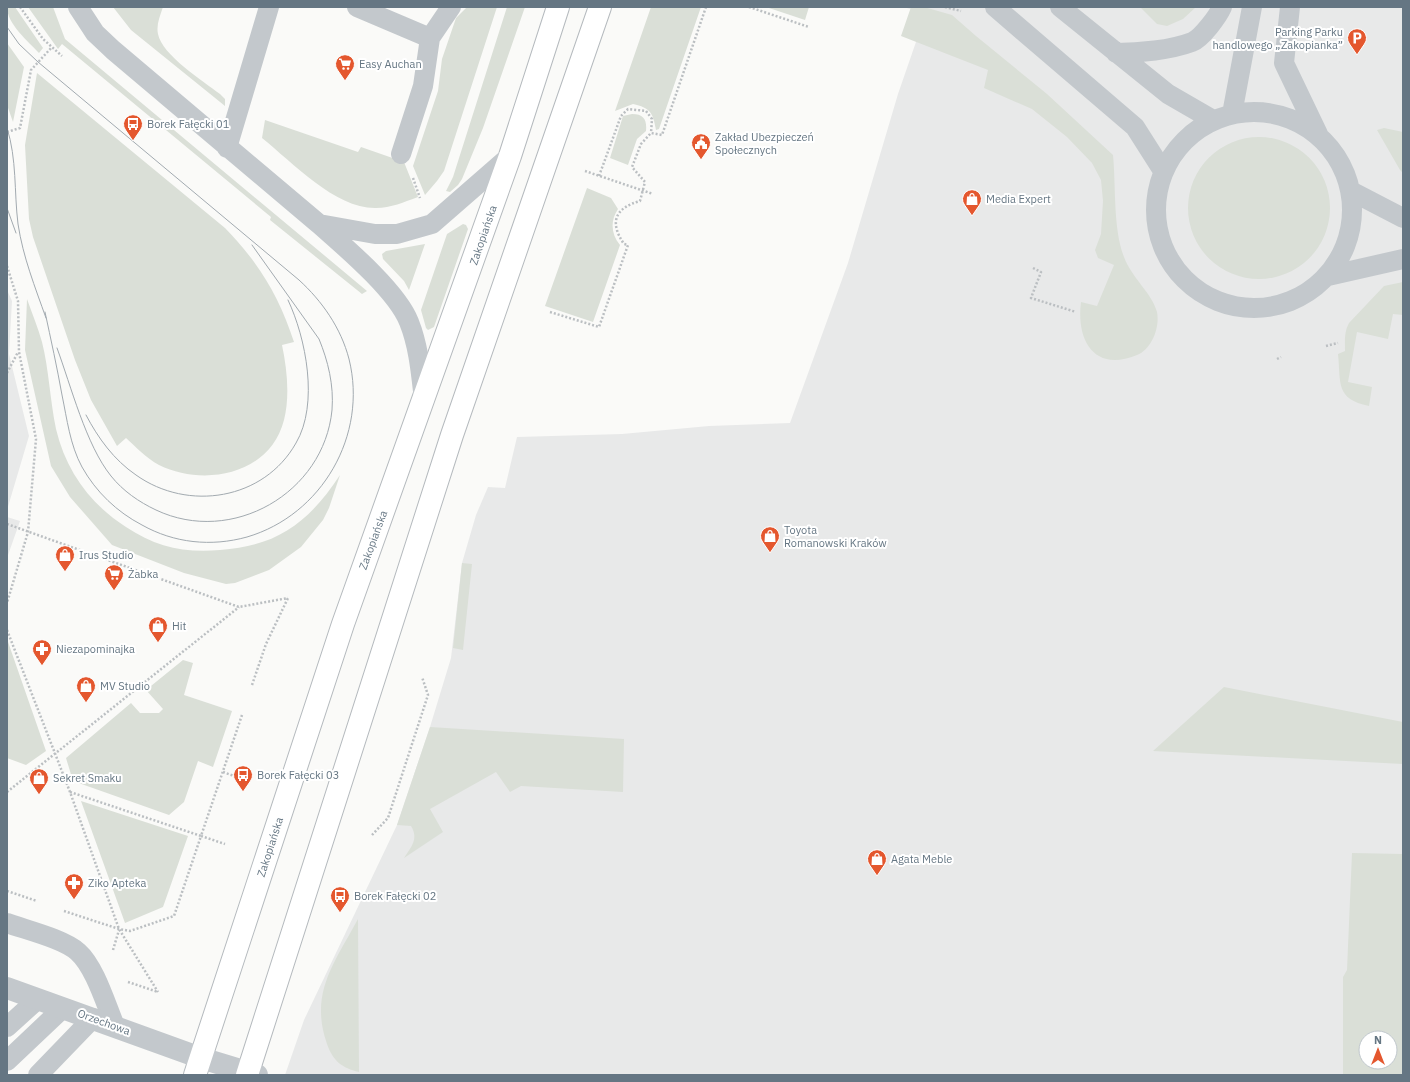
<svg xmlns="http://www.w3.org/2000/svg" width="1410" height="1082" viewBox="0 0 1410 1082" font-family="'IBM Plex Sans',sans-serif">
<rect width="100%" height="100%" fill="#fafaf8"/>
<path fill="#e8e9e9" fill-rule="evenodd" d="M 903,7 L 1403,7 L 1403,1075 L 285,1075 L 304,1020 L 397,825 L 430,727 L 451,658 L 462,563 L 476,515 L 488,487 L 505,488 L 517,437 L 622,434 L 709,426 L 790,423 L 848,263 L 898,94 L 926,13 ZM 1366,1038 L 1390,1038 L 1390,1062 L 1366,1062 Z
M 7,290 L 12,301 L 9,354 L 29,436 L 7,510 Z
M 7,517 L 20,521 L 7,558 Z"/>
<path fill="#dadfd7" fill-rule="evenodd" d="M 7,7 L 15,7 L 43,48 L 39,53 C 28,41 7,24 7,7 Z
M 28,7 L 53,7 L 65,39 L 367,291 L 362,294 L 270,220 L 271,217 L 62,44 L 58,49 Z
M 113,7 L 163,7 C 160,16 156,25 158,34 C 162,55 203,81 220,94 L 225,99 L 225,106 L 131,30 Z
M 467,7 L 497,7 L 444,171 L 437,181 L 425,195 L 413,166 L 438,91 L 442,59 L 456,18 Z
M 507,7 L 525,7 L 483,128 L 462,179 L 458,185 L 450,192 L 446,191 L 453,177 Z
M 651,7 L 701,7 L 659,129 L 656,130 C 653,112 650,108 633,104 L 615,111 Z
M 766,7 L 809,7 L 805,20 Z
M 911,7 L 924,7 L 952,15 L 976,36 L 1047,94 L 1113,155 C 1116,186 1113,229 1124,257 C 1131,277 1152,293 1157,312 C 1160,327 1152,349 1137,355 C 1094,373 1076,340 1081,302 L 1097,306 L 1114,265 L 1098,258 L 1095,250 L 1101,234 L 1103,201 L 1101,180 L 1092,163 L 1067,137 L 1032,109 L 984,88 L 988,70 L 901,36 Z
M 1140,7 L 1196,7 L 1183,19 L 1167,26 L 1157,24 Z
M 7,43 L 24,67 L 13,122 L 7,105 Z
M 37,73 L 225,228 C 259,263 279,296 294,342 L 282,345 C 287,369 290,396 284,420 C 270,475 204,487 159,465 C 146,458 136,447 126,438 L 117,446 L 91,400 L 75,360 L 33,237 L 29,219 L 25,145 Z
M 632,114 C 644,114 647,120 646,131 L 637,139 L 628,165 L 610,158 L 623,116 Z
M 265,120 L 358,152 L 361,147 L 404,162 L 418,197 C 404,202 391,208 376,208 C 336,209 293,163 262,138 Z
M 1384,128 L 1403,132 L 1403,173 L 1400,170 L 1377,130 Z
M1188 208a71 71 0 1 1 142 0a71 71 0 1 1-142 0Z
M 587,188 L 611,198 L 618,209 C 610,221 611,234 620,245 L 593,322 L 545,306 Z
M 463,224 L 466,225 L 468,229 L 434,327 L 428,330 L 426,328 L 421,310 L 447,234 Z
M 425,244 L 409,290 L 404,281 L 383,259 L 382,254 L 386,251 Z
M 1403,282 L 1403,315 L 1393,314 L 1388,339 L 1357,332 L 1348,382 L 1372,387 L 1369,406 C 1335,399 1341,383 1338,354 L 1345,351 C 1345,341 1344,332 1349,323 L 1384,286 Z
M 27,299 C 32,313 38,328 42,342 C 49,370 50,400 56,429 C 66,471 90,504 126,527 C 156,547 184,553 220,550 C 278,546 309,522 340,475 L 329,508 L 323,520 L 301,547 L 269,570 L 235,583 L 226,584 L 184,573 L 112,545 L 70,497 L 51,466 L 25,350 Z
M 462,563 L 472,564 L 463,650 L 453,648 Z
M 7,639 L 46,751 L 26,765 L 7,758 Z
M 183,660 L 193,663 L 184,695 L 232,711 L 213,767 L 198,761 L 184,802 L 169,815 L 73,781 L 66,758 L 131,703 L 140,713 L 159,713 L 163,709 L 146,690 Z
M 1224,687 L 1403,722 L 1403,764 L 1153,751 Z
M 430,727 L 624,739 L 623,792 L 521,786 L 510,792 L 496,772 L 430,809 L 443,832 L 404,858 C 411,847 419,839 411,826 L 397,825 Z
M 81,801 L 188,836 L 163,907 L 125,923 Z
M 1352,853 L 1403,854 L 1403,1075 L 1343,1075 L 1343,977 L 1347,970 ZM 1366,1038 L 1390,1038 L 1390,1062 L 1366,1062 Z
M 358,919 L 359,1072 C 342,1068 333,1061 327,1044 C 309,993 335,962 358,919 Z"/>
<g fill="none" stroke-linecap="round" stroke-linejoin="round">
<g stroke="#b5babe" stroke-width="24">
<path id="primary" d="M 195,1075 L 343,624 L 510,156 L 558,7
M 247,1075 L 452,435 L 600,7"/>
</g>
<path stroke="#bbbfc2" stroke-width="2.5" stroke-dasharray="2 2" stroke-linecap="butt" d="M 20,7 L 43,39 L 62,56
M 749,7 L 809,27
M 945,7 L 961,11
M 7,132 L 20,128 L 31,70 L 52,47
M 585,171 L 653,194
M 599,176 L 621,116 L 628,109 L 646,111 L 652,119 L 651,133
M 413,178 L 420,198
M 7,266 L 18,301 L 19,352 L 36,439 L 28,532 L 7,603
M 1033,268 L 1041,272 L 1031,298 L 1076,312
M 550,312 L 599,327 L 628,245 L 624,244 C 609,222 615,208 640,201 L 645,182 L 632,167 L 641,144 L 651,133 L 662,135 L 706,7
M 1326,346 L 1338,343
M 1277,359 L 1281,357
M 7,373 L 18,352
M 7,524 L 239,607 L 288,598
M 7,630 L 70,792 L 119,929 L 158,992
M 252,685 L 266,644 L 288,598
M 223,772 L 245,780
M 7,792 L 239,607
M 70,792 L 201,836 L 242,715
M 372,835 L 388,818 L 413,741 L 428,695 L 422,677
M 7,891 L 37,901
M 64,911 L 119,929 L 130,931 L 174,916 L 201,836 L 225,844
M 113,950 L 119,930
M 128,982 L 158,992"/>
<path stroke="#c3c8cc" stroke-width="20" d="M 78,7 L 95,33 L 113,50 L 319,224 C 345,247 397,291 409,322 C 419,347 421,374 424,400
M 357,7 L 430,38 L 451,7
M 995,7 L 1135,127 L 1163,171
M 1060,7 L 1168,94 L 1213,120
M 1290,7 L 1284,63 L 1318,134
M 1116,53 C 1139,53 1171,50 1192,42 C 1202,38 1218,16 1222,7
M1156 210a98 98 0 1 1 196 0a98 98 0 1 1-196 0Z
M 1232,114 L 1252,7
M 227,148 L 269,7
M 401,154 L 423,86 L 430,38
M 1351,191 L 1403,218
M 319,224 L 375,234 L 397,234 L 432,224 L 510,156
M 1328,276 L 1403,259
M 7,923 C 26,930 64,939 78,952 C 95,967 106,1005 115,1026
M 7,1027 L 38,999
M 7,1061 L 63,1008
M 38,1075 L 93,1018"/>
<path stroke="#c3c8cc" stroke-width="22" d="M 7,988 L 201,1058 L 257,1075"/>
<use href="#primary" stroke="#fff" stroke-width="22"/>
<path stroke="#a2aab0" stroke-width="1" d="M 7,27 L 19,44 L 38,62 L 299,280 C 322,301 341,328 349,359 C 368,435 322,515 247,537 C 211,547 174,543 142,525 C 117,512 96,492 82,467 C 70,445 67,419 62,395 C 57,367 51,340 45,312
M 7,128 C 17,159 14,192 18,224 C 23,257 35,287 46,318
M 7,208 L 16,233
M 57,348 C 71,386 86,445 111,476 C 123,491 139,502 156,510 C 232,546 324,493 332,410 C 334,385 328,361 319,339 L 252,245
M 86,415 C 98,438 114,460 136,475 C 188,512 264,500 296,443 C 319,404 306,338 288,300"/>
</g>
<defs>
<g id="parking-pin" transform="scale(1)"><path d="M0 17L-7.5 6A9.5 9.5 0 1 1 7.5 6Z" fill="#e4572e" stroke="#fff"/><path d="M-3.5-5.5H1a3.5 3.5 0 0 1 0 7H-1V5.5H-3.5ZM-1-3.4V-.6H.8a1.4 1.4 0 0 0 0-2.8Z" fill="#fff"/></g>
<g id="supermarket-pin" transform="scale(1)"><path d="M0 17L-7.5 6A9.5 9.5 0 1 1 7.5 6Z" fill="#e4572e" stroke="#fff"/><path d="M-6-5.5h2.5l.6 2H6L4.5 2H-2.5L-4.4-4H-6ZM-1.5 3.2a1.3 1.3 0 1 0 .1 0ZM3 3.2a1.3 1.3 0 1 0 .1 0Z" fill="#fff"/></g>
<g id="bus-pin" transform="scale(1)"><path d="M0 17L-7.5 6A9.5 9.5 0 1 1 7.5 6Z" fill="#e4572e" stroke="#fff"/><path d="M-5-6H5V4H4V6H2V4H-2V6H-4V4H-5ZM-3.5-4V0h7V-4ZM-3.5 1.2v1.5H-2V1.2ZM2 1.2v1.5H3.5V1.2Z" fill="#fff"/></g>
<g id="civic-pin" transform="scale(1)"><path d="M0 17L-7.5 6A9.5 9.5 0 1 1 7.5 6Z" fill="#e4572e" stroke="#fff"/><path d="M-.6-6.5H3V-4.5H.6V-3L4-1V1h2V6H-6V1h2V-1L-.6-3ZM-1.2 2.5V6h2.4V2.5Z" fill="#fff"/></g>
<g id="shop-pin" transform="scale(1)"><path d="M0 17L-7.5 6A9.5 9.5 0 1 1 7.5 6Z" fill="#e4572e" stroke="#fff"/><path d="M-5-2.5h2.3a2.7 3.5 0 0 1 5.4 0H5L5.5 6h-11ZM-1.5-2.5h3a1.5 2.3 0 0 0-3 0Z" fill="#fff"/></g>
<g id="pharmacy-pin" transform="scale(1)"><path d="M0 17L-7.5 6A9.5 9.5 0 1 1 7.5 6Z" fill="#e4572e" stroke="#fff"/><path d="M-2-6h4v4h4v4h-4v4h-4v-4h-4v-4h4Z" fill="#fff"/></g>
</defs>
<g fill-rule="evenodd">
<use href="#parking-pin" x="1357" y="38"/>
<use href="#supermarket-pin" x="345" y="64"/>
<use href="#bus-pin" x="133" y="124"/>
<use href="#civic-pin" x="701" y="143"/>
<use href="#shop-pin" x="972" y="199"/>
<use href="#shop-pin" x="770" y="536"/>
<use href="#shop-pin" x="65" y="555"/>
<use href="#supermarket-pin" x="114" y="574"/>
<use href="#shop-pin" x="158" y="626"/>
<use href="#pharmacy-pin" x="42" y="649"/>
<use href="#shop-pin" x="86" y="686"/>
<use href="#bus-pin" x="243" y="775"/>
<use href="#shop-pin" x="39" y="778"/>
<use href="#shop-pin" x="877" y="859"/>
<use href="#pharmacy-pin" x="74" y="883"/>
<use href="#bus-pin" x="340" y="896"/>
</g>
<g text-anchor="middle" stroke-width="4" stroke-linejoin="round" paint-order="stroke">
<g font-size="11" fill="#657683" stroke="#fff" text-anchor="start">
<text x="1343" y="36" text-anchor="end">Parking Parku<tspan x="1343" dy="13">handlowego „Zakopianka”</tspan></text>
<text x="359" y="68">Easy Auchan</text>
<text x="147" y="128">Borek Fałęcki 01</text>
<text x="715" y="141">Zakład Ubezpieczeń<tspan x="715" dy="13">Społecznych</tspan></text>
<text x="986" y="203">Media Expert</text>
<text x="784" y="534">Toyota<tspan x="784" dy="13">Romanowski Kraków</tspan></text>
<text x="79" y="559">Irus Studio</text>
<text x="128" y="578">Żabka</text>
<text x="172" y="630">Hit</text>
<text x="56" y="653">Niezapominajka</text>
<text x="100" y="690">MV Studio</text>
<text x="257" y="779">Borek Fałęcki 03</text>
<text x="53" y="782">Sekret Smaku</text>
<text x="891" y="863">Agata Meble</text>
<text x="88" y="887">Ziko Apteka</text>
<text x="354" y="900">Borek Fałęcki 02</text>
</g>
<g font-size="11" fill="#657683" stroke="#fff">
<text transform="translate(483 235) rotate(-71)" y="4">Zakopiańska</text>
<text transform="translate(373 540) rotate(-70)" y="4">Zakopiańska</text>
<text transform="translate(270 847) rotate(-72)" y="4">Zakopiańska</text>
<text transform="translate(104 1022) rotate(20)" y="4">Orzechowa</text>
</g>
</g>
<rect width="1410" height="1082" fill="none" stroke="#657683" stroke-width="16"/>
<g transform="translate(1378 1050)"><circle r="19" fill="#ffffff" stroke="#c1c8cd"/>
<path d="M0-3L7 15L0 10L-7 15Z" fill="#e4572e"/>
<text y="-6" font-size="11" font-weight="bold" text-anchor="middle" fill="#657683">N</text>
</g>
</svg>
